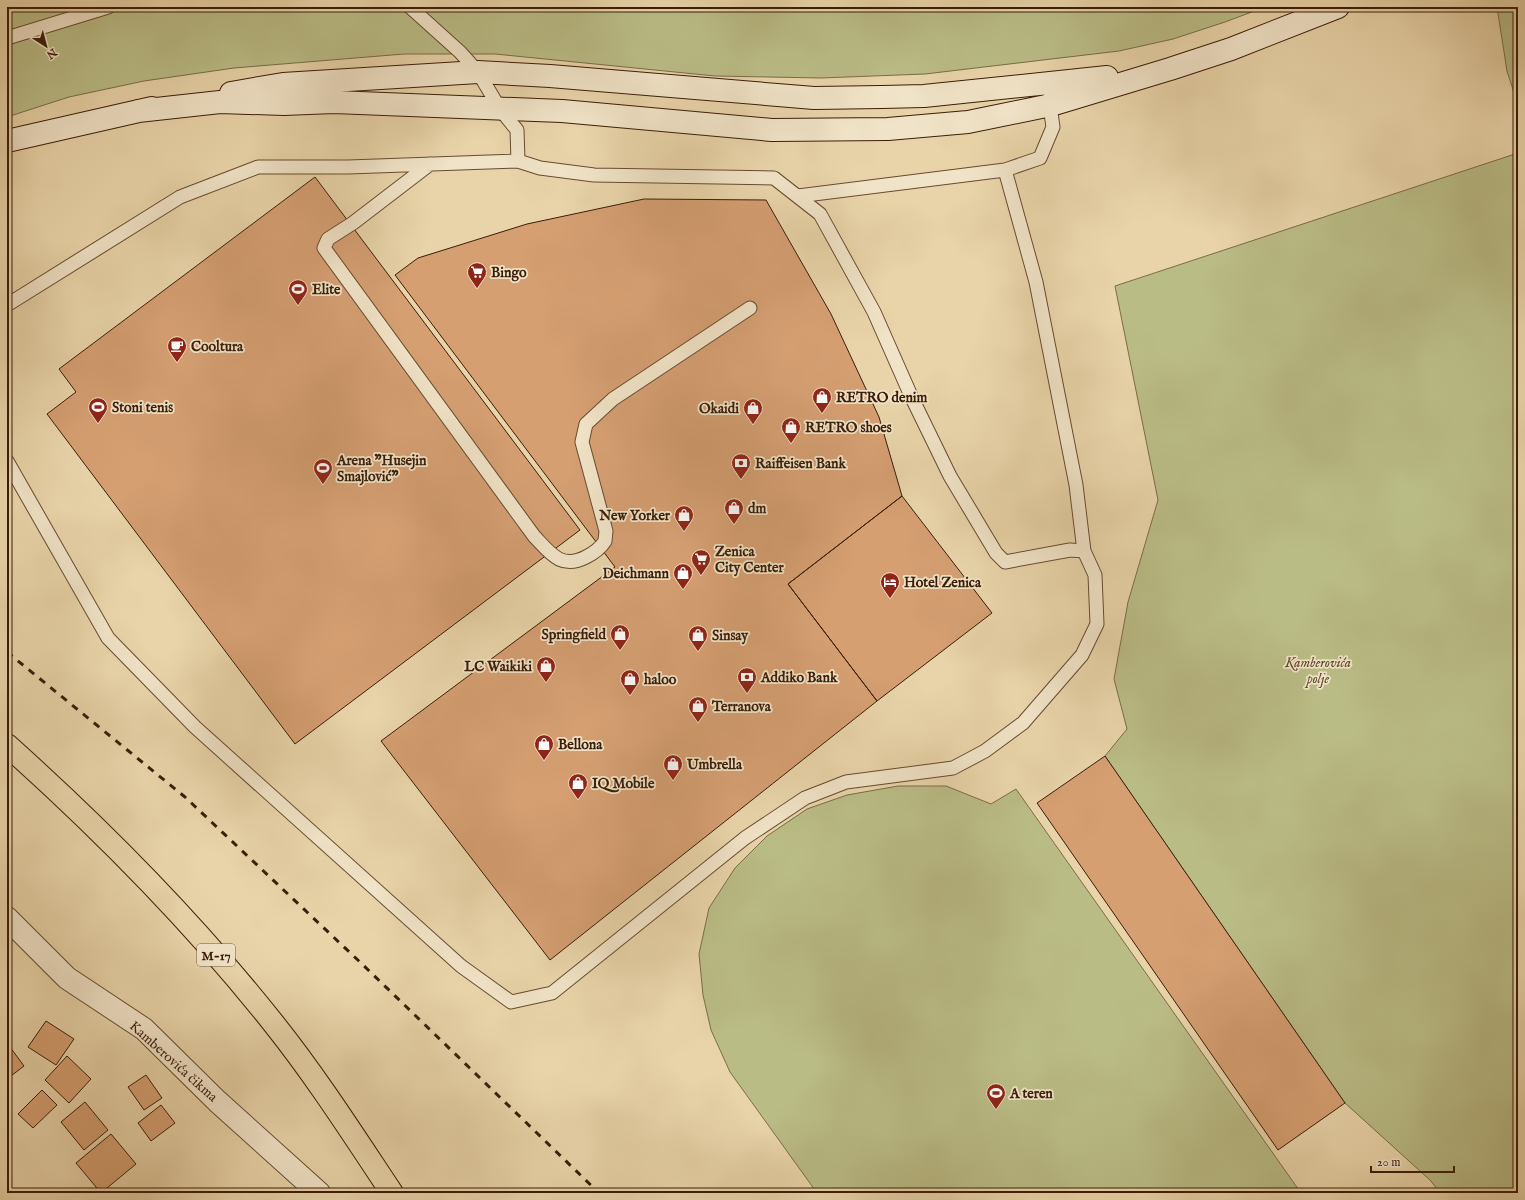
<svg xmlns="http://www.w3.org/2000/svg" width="1525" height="1200" viewBox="0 0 1525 1200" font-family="'IM FELL English',serif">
<rect width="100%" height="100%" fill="#e9d4a9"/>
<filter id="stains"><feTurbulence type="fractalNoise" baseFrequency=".005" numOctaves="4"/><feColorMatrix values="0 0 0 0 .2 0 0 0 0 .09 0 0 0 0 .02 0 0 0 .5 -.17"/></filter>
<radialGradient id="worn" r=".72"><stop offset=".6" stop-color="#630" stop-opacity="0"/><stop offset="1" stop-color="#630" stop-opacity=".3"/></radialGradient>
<path fill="#babc86" stroke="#7a6c48" d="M 7,7 L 1265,7 L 1225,22 L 1173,39 L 1119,51 L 925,74 L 821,78 L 715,76 L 495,54 L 404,54 L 234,68 L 144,81 L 69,97 L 7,117 Z
M 1497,7 L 1518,7 L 1518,105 L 1507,71 Z
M 1518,153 L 1518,1193 L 1440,1193 L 1431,1181 L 1345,1103 L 1105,756 L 1127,729 L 1114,679 L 1128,602 L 1158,500 L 1115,286 Z
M 898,786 L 946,786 L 991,804 L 1016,789 L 1301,1193 L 817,1193 L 730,1072 L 711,1030 L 703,995 L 699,954 L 709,908 L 735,868 L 767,836 L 807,809 L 847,795 Z"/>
<path fill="#d59f72" stroke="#3a1d09" d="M 315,177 L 580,530 L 295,744 L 47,414 L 76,392 L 59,369 Z
M 644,199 L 766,200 L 831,314 L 879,417 L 902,496 L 788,584 L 877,701 L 550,960 L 381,741 L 615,567 L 395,275 L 418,258 L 527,224 Z
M 902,496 L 992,613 L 877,701 L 788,584 Z
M 1105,756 L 1345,1103 L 1278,1150 L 1037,803 Z
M 46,1021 L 74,1039 L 56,1065 L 28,1047 Z
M 7,1043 L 24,1066 L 7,1079 Z
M 67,1056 L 91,1079 L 69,1103 L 45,1080 Z
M 146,1075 L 162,1098 L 144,1110 L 128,1087 Z
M 42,1090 L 57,1105 L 33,1128 L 18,1114 Z
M 85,1102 L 108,1130 L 84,1150 L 61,1122 Z
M 161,1105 L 175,1123 L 151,1141 L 138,1123 Z
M 111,1134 L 136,1164 L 101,1193 L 76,1163 Z"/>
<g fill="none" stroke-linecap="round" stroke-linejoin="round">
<g stroke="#664b31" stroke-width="15">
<path id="lane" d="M 7,38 L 108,7
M 1049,99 L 1053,127 L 1040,158 L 1005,170 L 1036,282 L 1076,485 L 1084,551
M 430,164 L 353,223 L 328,239 L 324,248 L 534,536 C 550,553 561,570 586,557 C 594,553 600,549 605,541 L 606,531 L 582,442 L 586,424 L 613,399 L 750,308
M 798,196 L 1005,170
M 7,305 L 180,197 L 258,167 L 348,167 L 518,161
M 7,461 L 108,638 L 195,727 L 461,966 L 511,1002 L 552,993 L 745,838 L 805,798 L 846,782 L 953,768 L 985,751 L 1023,723 L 1082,655 L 1097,624 L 1095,575 L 1084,551 L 1070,550 L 1005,562 L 996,553 L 950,476 L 912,398 L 874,312 L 820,214 L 774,178 L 594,175 L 540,168 L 518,161 L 517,130 L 500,109 L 478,72 L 460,52 L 410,7"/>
</g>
<g stroke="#664b31" stroke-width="24">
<path id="street" d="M 7,918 L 67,978 L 144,1029 L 217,1101 L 319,1193"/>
</g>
<g stroke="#3a1d09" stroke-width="24">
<path id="secondary" d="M 231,93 L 283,84 L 478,72 L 550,76 L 814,98 L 882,97 L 924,96 L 1107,77
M 138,111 L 220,102 L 284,104 L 334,102 L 562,111 L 772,130 L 888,129 L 968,122 L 1051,105 L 1170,69 L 1231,49 L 1338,7
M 7,141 L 152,108"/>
</g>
<g stroke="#3a1d09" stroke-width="24">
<path id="highway" d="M 7,745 C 103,831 194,923 274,1024 C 317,1078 354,1136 392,1193"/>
</g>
<use href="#lane" stroke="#f1e3c7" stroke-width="13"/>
<use href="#street" stroke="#f1e3c7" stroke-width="22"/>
<use href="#secondary" stroke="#f1e3c7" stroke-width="22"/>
<use href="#highway" stroke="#e9d4a9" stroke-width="22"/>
<path stroke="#3a1d09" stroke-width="3" stroke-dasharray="7 7" stroke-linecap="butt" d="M 7,652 L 185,797 L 361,963 L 599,1193"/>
</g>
<defs>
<g id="supermarket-pin" transform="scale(1)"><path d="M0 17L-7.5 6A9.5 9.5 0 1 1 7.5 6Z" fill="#8f2418" stroke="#f1e3c7"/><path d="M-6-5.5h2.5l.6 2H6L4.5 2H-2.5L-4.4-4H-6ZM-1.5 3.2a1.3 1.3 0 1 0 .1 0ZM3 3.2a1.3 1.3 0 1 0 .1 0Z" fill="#fff"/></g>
<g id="stadium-pin" transform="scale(1)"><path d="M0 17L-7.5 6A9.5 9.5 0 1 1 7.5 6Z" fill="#8f2418" stroke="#f1e3c7"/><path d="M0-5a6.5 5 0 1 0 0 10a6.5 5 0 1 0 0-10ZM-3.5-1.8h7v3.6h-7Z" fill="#fff"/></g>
<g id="cafe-pin" transform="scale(1)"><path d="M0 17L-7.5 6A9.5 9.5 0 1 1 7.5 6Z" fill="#8f2418" stroke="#f1e3c7"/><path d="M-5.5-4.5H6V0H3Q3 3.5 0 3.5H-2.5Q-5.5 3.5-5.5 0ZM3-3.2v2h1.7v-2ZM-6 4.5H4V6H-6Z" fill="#fff"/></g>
<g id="shop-pin" transform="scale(1)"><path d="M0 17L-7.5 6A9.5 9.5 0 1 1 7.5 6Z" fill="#8f2418" stroke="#f1e3c7"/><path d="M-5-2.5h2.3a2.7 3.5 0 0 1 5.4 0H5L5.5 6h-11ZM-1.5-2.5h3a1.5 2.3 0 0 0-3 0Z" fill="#fff"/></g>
<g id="bank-pin" transform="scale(1)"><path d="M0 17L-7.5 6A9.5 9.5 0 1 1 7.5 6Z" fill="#8f2418" stroke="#f1e3c7"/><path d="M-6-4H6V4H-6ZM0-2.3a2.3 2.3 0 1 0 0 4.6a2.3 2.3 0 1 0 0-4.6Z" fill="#fff"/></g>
<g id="hotel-pin" transform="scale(1)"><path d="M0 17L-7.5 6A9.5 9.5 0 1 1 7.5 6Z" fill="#8f2418" stroke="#f1e3c7"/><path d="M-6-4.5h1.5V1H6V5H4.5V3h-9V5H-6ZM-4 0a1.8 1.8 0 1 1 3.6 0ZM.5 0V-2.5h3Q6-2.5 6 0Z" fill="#fff"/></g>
</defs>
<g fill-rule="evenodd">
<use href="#supermarket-pin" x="477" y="272"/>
<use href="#stadium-pin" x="298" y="289"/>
<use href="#cafe-pin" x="177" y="346"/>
<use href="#shop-pin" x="822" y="397"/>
<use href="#stadium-pin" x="98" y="407"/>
<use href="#shop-pin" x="753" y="408"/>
<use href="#shop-pin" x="791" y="427"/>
<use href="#bank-pin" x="741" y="463"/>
<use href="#stadium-pin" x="323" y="468"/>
<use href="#shop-pin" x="734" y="508"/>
<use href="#shop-pin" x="684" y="515"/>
<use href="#supermarket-pin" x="701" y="559"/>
<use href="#shop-pin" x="683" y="573"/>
<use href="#hotel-pin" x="890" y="582"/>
<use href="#shop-pin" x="620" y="634"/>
<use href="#shop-pin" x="698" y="635"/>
<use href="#shop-pin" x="546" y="666"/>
<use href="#bank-pin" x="747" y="677"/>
<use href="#shop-pin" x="630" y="679"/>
<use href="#shop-pin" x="698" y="706"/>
<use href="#shop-pin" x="544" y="744"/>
<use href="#shop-pin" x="673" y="764"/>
<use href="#shop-pin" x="578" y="783"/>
<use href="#stadium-pin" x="996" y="1093"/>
</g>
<g text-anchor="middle" stroke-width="3.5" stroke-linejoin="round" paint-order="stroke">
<rect fill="#f1e3c7" stroke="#715842" stroke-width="1" x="197" y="944" width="38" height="22" rx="3"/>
<g font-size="13" font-weight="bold" fill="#3a1d09">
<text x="216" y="960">M-17</text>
</g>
<g font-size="14" font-weight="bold" fill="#3a1d09" stroke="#f1e3c7" text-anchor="start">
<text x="491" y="277">Bingo</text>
<text x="312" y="294">Elite</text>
<text x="191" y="351">Cooltura</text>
<text x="836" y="402">RETRO denim</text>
<text x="112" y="412">Stoni tenis</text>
<text x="739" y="413" text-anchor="end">Okaidi</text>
<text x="805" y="432">RETRO shoes</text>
<text x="337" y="465">Arena "Husejin<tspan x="337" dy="16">Smajlović"</tspan></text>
<text x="755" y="468">Raiffeisen Bank</text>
<text x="748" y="513">dm</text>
<text x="670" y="520" text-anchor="end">New Yorker</text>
<text x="715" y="556">Zenica<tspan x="715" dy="16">City Center</tspan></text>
<text x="669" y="578" text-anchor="end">Deichmann</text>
<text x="904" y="587">Hotel Zenica</text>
<text x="606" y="639" text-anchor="end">Springfield</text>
<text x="712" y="640">Sinsay</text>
<text x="532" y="671" text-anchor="end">LC Waikiki</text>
<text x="761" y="682">Addiko Bank</text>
<text x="644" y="684">haloo</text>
<text x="712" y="711">Terranova</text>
<text x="558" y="749">Bellona</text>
<text x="687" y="769">Umbrella</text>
<text x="592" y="788">IQ Mobile</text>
<text x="1010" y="1098">A teren</text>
</g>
<g font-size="14" font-style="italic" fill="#5a4528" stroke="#f1e3c7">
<text x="1318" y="667">Kamberovića<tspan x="1318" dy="16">polje</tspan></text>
</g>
<g font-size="14" fill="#3a1d09" stroke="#f1e3c7">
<text transform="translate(174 1061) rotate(42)" y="5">Kamberovića čikma</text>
</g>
</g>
<rect width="1525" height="1200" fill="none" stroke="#e9d4a9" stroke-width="24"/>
<rect x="8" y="8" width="1509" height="1184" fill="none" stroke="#3a1d09" stroke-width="2"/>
<rect x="12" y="12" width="1501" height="1176" fill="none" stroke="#3a1d09"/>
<g transform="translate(46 46) rotate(144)" stroke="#f1e3c7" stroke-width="3" paint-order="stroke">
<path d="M0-3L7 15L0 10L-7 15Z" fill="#3a1d09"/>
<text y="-6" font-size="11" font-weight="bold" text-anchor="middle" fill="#3a1d09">N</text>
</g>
<path d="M1371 1166v6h83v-6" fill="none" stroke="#3a1d09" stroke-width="2"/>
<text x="1377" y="1166" font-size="12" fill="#3a1d09" stroke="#f1e3c7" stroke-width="3" paint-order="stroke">20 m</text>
<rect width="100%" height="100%" filter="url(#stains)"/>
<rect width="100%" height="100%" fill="url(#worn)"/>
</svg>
